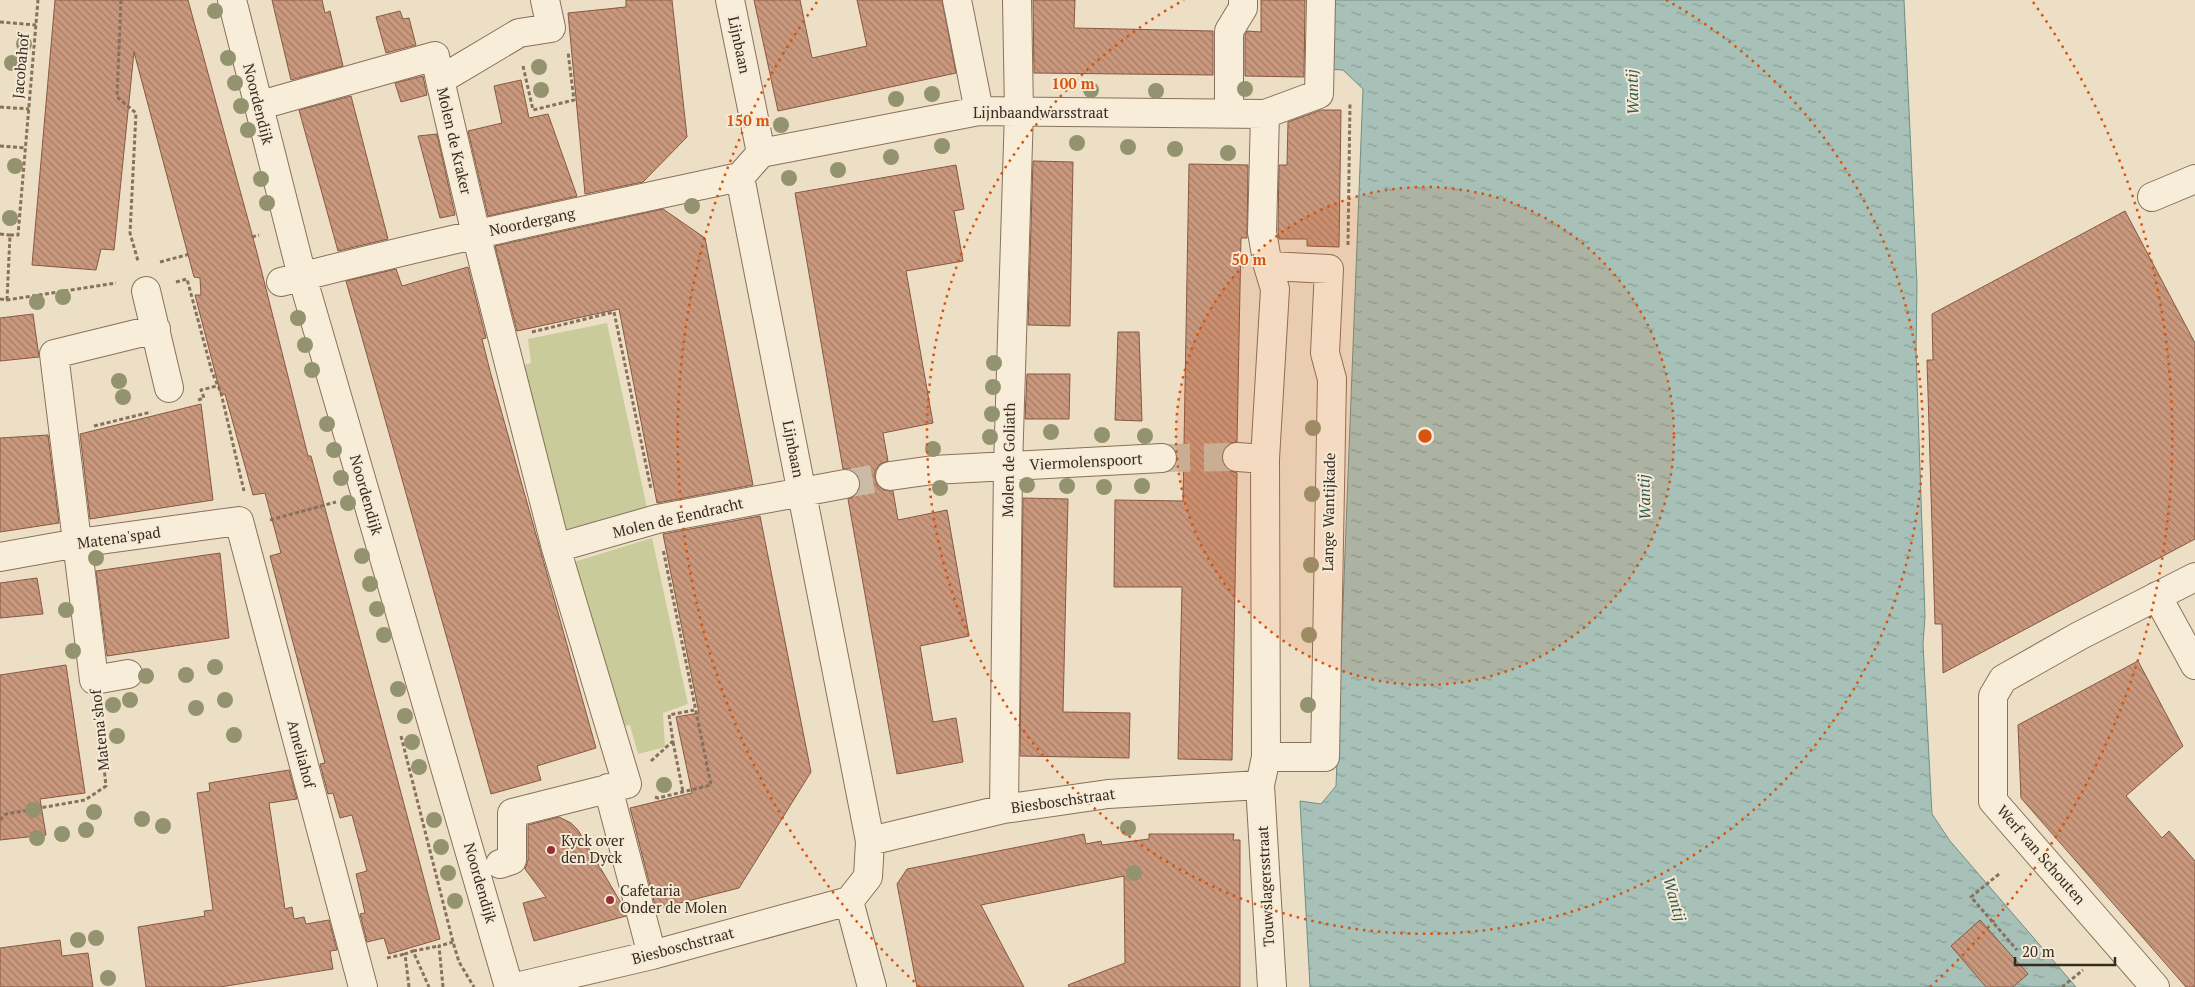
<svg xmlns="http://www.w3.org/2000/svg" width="2195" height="987" viewBox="0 0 2195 987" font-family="'PT Serif',serif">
<defs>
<pattern id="water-ripples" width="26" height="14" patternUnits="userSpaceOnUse" patternTransform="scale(1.25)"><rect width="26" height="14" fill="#a7c1b8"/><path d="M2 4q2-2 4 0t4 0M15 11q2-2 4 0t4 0" fill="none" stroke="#899d95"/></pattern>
<pattern id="building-back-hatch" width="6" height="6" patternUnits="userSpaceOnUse" patternTransform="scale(1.25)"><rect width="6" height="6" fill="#ca987d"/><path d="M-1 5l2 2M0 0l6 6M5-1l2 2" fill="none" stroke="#a57c66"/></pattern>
</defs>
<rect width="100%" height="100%" fill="#eddfc6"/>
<path fill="#c9cb9a" d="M 607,323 L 647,508 L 563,530 L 519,367 L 531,363 L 528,339 Z
M 652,538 L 688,704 L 663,713 L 665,747 L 638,754 L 630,725 L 619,727 L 574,562 Z"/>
<path fill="url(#water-ripples)" stroke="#6e8f85" d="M 1327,0 L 1904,0 L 1917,285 L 1916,352 L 1925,616 L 1923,644 L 1932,814 L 1950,841 L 2076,987 L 1310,987 L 1300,801 L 1321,804 L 1336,786 L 1363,89 L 1343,70 L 1326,69 Z"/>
<path fill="url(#building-back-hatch)" stroke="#875942" d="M 55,0 L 188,0 L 256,249 L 308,456 L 311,456 L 440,939 L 389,954 L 384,938 L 367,942 L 360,914 L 365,913 L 356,874 L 367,871 L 352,815 L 340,818 L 333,793 L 328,794 L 320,764 L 325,763 L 270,556 L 281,553 L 265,493 L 253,495 L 225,394 L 221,395 L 195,295 L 201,295 L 200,278 L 194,277 L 134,52 L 114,250 L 101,249 L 96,270 L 32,265 Z
M 272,0 L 322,0 L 325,13 L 330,11 L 343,66 L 291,80 Z
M 626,0 L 672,0 L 687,137 L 643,182 L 585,194 L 568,13 L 626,7 Z
M 754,0 L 800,0 L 812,58 L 867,46 L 857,0 L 942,0 L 956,73 L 778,111 Z
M 1033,0 L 1075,0 L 1074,28 L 1213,31 L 1213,75 L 1034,73 Z
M 1261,0 L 1305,0 L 1304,77 L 1245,76 L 1245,35 L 1247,31 L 1261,32 Z
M 400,11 L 403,19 L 409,18 L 416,45 L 386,53 L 376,17 Z
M 423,76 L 427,95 L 401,102 L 395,83 Z
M 521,80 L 529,118 L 548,114 L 577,196 L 488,216 L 468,131 L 502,123 L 494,86 Z
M 351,96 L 388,239 L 338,251 L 299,110 Z
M 1321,110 L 1341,110 L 1339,247 L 1307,246 L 1307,239 L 1279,239 L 1278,231 L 1279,165 L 1287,165 L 1288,122 Z
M 437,134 L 455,215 L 440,218 L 418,136 Z
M 1033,161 L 1073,162 L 1070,326 L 1028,325 Z
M 1189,164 L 1248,165 L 1247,238 L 1241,238 L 1237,442 L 1230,443 L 1224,448 L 1221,456 L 1223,463 L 1228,470 L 1237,473 L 1232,760 L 1178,759 L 1182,587 L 1114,587 L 1115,500 L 1183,501 Z
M 956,165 L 964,209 L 954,211 L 963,261 L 906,271 L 933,423 L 883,433 L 888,461 L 880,464 L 875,471 L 875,478 L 877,485 L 884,490 L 893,491 L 898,520 L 947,510 L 969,636 L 920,646 L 933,722 L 956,718 L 963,762 L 897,774 L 848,499 L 855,496 L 860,489 L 860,482 L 857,474 L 851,469 L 843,469 L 795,193 Z
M 663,209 L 705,238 L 753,485 L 657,503 L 619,309 L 517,331 L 495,246 Z
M 2125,211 L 2195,343 L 2195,539 L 1943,673 L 1942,624 L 1935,624 L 1927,360 L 1933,360 L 1932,314 Z
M 468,267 L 486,338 L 482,339 L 490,371 L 596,748 L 537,766 L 541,780 L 491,794 L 346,281 L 396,269 L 402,286 Z
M 33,314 L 39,357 L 0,361 L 0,318 Z
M 1118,332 L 1139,332 L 1142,421 L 1115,420 Z
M 1027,374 L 1070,374 L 1069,419 L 1025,419 Z
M 201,404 L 213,500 L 90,519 L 80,434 Z
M 48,435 L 59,523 L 0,532 L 0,438 Z
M 1023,498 L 1068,499 L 1063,712 L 1130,713 L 1129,758 L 1020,756 Z
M 760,516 L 811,772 L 739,888 L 656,909 L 630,808 L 692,793 L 676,717 L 699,713 L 663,534 Z
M 220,553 L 229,638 L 107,656 L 96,571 Z
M 37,578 L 43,614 L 0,618 L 0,583 Z
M 2138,661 L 2183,746 L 2126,796 L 2162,838 L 2169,831 L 2195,861 L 2195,987 L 2186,987 L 2021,798 L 2018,725 Z
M 66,665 L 85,793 L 40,799 L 46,835 L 0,840 L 0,675 Z
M 289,770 L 297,799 L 269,803 L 285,909 L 292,907 L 294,919 L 304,917 L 306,924 L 329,920 L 337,950 L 330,951 L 333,969 L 220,987 L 146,987 L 138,927 L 205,916 L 204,911 L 213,910 L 197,793 L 210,791 L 209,783 Z
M 559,817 L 571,823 L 578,830 L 624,908 L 626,916 L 534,941 L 523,903 L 546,897 L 525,869 L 528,860 L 528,825 Z
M 1084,834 L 1086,844 L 1101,841 L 1102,845 L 1149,839 L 1149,834 L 1234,834 L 1233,840 L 1240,840 L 1240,987 L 1069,987 L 1068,985 L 1125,963 L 1124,876 L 981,905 L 1024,987 L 917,987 L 897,884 L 907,869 Z
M 1980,920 L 2028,974 L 2013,987 L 1986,987 L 1951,946 Z
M 60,940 L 62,956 L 88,953 L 93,987 L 0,987 L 0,948 Z"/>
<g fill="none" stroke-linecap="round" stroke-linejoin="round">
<path stroke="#c9bba5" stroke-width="28" stroke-dasharray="28 14" stroke-linecap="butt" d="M 1162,458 L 1237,457
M 845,484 L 890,476"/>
<g stroke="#88715c" stroke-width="30">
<path id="minor" d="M 232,0 L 302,276 L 509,987
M 730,0 L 761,153 L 740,177 L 870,841 L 868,877 L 849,901
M 957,0 L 979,111
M 275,101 L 435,56 L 440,80
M 1229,113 L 1229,31 L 1243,8 L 1243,0
M 1265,114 L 1262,232 L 1268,266 L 1275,289 L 1265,459 L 1266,757 L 1260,785 L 1272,987
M 761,153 L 979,111 L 1265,114 L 1319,94 L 1321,0
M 2152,197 L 2195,179
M 281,282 C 433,242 586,210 740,177
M 146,291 L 169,388
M 1237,457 L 1265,459
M 890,476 L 933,470 L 1162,458
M 556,548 L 657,519 L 845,484
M 0,557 L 78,543 L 239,521 L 363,987
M 2157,596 L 2195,665
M 128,674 L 94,680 L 54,354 L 156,329
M 1266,757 L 1325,757 L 1332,379 L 1325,353 L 1329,269 L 1268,266
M 608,788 L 652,955
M 1004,809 L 1008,467 L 1019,111 L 1017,0
M 870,841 L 1004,809 L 1108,794 L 1260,785
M 500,864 L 512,860 L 512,813 L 627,784 L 556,548 L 476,234 L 440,80 L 519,33 L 551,28 L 545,0
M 849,901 L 872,987
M 516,987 L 652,955 L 849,901
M 2155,987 L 1993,801 L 1993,696 L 2003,679 L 2079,636 L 2195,577"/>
</g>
<path stroke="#88715c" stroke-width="3" stroke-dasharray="4 2.5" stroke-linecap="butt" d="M 121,0 L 117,97 L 136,113 L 130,233 L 138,261
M 0,22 L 36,25
M 523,66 L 533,110 L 574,100 L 568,52
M 0,107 L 29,109
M 0,146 L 26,148
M 0,234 L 10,235
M 252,237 L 259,235
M 1348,245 L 1350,102
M 160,262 L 190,254
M 176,282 L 187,279 L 212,372 L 221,393 L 244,491
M 0,299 L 7,300 L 116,283
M 7,300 L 10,235 L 18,235 L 38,0
M 532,332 L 614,312 L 651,489
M 198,400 L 204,398 L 201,390 L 217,386
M 94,426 L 151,412
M 270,520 L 336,502
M 401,736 L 453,942 L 459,962 L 474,987
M 673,742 L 683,792
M 651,761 L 673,741 L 669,715 L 694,710
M 655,797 L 658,798 L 711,785 L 663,549
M 0,820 L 6,814 L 85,800 L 106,786 L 98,711
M 1999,874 L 1971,897 L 2017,950
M 413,951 L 439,946
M 387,958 L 405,954
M 409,987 L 405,954 L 413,951 L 429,987
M 443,987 L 439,946 L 453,942
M 2062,987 L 2083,970"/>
<use href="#minor" stroke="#f8edd9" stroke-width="28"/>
</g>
<g fill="#94936f">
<circle cx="215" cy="11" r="8"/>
<circle cx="24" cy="44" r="8"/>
<circle cx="228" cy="58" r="8"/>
<circle cx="12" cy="63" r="8"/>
<circle cx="539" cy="67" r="8"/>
<circle cx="235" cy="83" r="8"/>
<circle cx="1245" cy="89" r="8"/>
<circle cx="541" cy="90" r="8"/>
<circle cx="1091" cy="90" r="8"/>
<circle cx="1156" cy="91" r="8"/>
<circle cx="932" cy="94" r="8"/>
<circle cx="896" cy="99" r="8"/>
<circle cx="241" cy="106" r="8"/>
<circle cx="781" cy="125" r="8"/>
<circle cx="248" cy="130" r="8"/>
<circle cx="1077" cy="143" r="8"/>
<circle cx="942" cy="146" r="8"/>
<circle cx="1128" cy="147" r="8"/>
<circle cx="1175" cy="149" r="8"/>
<circle cx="1228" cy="153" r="8"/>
<circle cx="891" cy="157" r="8"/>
<circle cx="15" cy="166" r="8"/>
<circle cx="838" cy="170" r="8"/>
<circle cx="789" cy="178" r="8"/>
<circle cx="261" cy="179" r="8"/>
<circle cx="267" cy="203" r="8"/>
<circle cx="692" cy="206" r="8"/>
<circle cx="10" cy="218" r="8"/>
<circle cx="63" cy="297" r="8"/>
<circle cx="37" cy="302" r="8"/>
<circle cx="298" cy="318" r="8"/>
<circle cx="305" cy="345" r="8"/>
<circle cx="994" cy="363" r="8"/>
<circle cx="312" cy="370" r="8"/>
<circle cx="119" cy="381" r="8"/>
<circle cx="993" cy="387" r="8"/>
<circle cx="123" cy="397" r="8"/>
<circle cx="992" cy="414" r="8"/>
<circle cx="327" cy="424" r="8"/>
<circle cx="1313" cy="428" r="8"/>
<circle cx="1051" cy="432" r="8"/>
<circle cx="1102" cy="435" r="8"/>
<circle cx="1145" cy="436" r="8"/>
<circle cx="990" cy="437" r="8"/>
<circle cx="933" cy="449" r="8"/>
<circle cx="334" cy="450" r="8"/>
<circle cx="341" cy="478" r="8"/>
<circle cx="1027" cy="485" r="8"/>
<circle cx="1067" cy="486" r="8"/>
<circle cx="1142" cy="486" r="8"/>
<circle cx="1104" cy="487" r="8"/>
<circle cx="940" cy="488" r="8"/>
<circle cx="1312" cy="494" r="8"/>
<circle cx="348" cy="503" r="8"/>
<circle cx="362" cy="556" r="8"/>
<circle cx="96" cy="558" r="8"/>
<circle cx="1311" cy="565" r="8"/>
<circle cx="370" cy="584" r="8"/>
<circle cx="377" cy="609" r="8"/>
<circle cx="66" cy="610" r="8"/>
<circle cx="384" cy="635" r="8"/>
<circle cx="1309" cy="635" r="8"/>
<circle cx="73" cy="651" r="8"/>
<circle cx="215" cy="667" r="8"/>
<circle cx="186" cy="675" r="8"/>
<circle cx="146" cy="676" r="8"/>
<circle cx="398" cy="689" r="8"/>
<circle cx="130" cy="700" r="8"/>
<circle cx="225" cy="700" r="8"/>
<circle cx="113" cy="705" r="8"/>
<circle cx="1308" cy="705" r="8"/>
<circle cx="196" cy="708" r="8"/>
<circle cx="405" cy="716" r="8"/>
<circle cx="234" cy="735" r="8"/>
<circle cx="117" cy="736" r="8"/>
<circle cx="412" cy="742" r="8"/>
<circle cx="419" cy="767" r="8"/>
<circle cx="664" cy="785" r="8"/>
<circle cx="33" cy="810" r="8"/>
<circle cx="94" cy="812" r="8"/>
<circle cx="142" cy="819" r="8"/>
<circle cx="434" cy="820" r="8"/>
<circle cx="163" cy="826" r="8"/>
<circle cx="1128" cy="828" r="8"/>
<circle cx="86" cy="830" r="8"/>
<circle cx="62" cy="834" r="8"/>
<circle cx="37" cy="838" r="8"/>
<circle cx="441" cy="847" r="8"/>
<circle cx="448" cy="873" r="8"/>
<circle cx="1134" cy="873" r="8"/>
<circle cx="455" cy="901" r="8"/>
<circle cx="96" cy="938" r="8"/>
<circle cx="78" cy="940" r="8"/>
<circle cx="108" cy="978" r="8"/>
</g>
<circle cx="1425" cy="436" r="249" fill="#d6540e" fill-opacity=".12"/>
<g fill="none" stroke="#d6540e" stroke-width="2.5" stroke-dasharray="2.5 5">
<circle cx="1425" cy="436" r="249"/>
<path d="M1666 0A498 498 0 1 1 1184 0"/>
<path d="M920 987A747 747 0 0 1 817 2M2033 2A747 747 0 0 1 1930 987"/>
</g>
<g fill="#962e35" stroke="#f5ead5" stroke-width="2">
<circle cx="551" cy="850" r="5"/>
<circle cx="610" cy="900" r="5"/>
</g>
<g text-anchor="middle" stroke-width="4" stroke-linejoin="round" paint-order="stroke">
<g font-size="15" fill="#392a1f" stroke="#f5ead5">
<text transform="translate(739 45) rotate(78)" y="5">Lijnbaan</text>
<text transform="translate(21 66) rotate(-85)" y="5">Jacobahof</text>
<text transform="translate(258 104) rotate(76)" y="5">Noordendijk</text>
<text x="1041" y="118">Lijnbaandwarsstraat</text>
<text transform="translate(454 141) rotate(77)" y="5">Molen de Kraker</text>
<text transform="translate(532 222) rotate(-12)" y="5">Noordergang</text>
<text transform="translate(793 449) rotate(79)" y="5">Lijnbaan</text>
<text transform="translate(1009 460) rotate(-89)" y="5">Molen de Goliath</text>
<text transform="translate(1086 462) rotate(-3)" y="5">Viermolenspoort</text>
<text transform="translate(366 495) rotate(74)" y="5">Noordendijk</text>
<text transform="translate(1329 512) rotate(-89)" y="5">Lange Wantijkade</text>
<text transform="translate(678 518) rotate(-13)" y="5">Molen de Eendracht</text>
<text transform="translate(119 538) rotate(-8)" y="5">Matena'spad</text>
<text transform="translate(100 730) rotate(-96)" y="5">Matena'shof</text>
<text transform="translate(301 754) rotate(75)" y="5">Ameliahof</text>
<text transform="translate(1063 801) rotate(-8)" y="5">Biesboschstraat</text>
<text transform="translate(2041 855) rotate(49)" y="5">Werf van Schouten</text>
<text transform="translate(480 883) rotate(74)" y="5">Noordendijk</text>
<text transform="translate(1266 886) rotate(-93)" y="5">Touwslagersstraat</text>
<text transform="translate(683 946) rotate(-15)" y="5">Biesboschstraat</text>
</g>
<g font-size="15" fill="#392a1f" stroke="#f5ead5" text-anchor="start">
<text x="561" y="846">Kyck over<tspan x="561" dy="17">den Dyck</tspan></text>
<text x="620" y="896">Cafetaria<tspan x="620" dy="17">Onder de Molen</tspan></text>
</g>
<g font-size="16" font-style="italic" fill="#2f5853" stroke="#f5ead5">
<text transform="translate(1632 92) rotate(-92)" y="6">Wantij</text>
<text transform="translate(1644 497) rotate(-92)" y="6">Wantij</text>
<text transform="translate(1675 899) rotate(74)" y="6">Wantij</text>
</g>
</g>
<circle cx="1425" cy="436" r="8" fill="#d6540e" stroke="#f5ead5" stroke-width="2.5"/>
<g font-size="15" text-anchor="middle" font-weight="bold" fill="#d6540e" stroke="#f5ead5" stroke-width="4" stroke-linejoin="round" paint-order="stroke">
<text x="1073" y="89">100 m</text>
<text x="748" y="126">150 m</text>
<text x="1249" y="265">50 m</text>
</g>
<path d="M2015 957v8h100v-8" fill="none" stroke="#392a1f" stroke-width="2.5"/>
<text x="2022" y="957" font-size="15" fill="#392a1f" stroke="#f5ead5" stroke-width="4" paint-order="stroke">20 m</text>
</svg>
